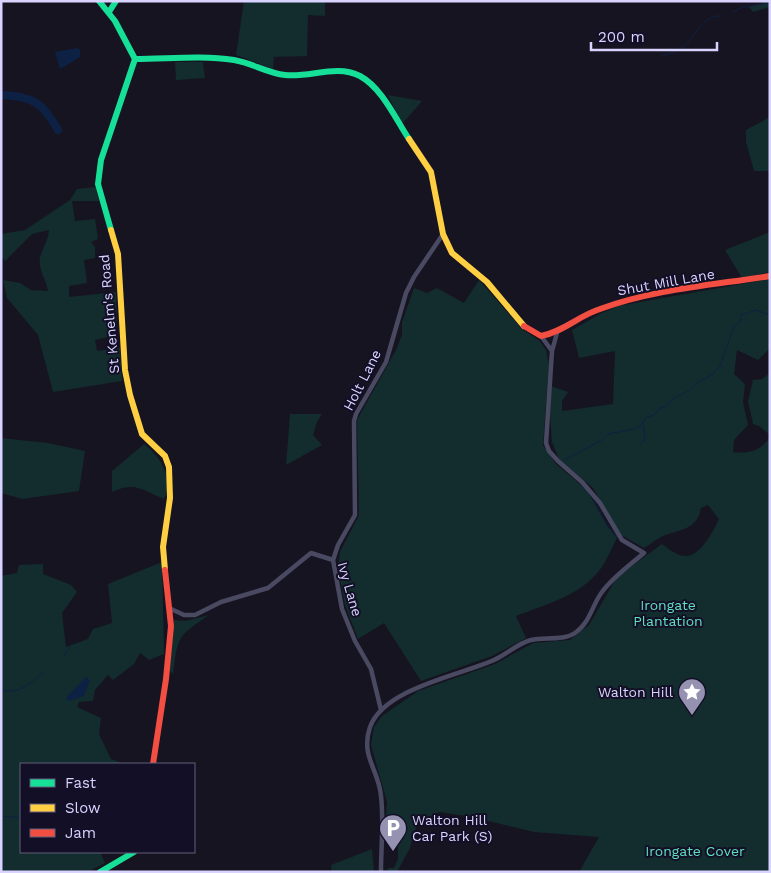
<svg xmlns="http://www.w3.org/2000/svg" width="771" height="873" viewBox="0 0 771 873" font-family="'Work Sans',sans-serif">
<rect width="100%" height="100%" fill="#161421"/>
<path fill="#132c2d" d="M 244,1 L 325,1 L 325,16 L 308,15 L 307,56 L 274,57 L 273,69 L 236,55 Z
M 770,1 L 770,7 L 753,12 L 749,7 Z
M 175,62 L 203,62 L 205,78 L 176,80 Z
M 388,95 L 422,101 L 402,124 Z
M 770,117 L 770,171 L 754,171 L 746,142 L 746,130 Z
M 96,187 L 99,201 L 72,201 L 75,221 L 95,219 L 98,239 L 91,242 L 95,247 L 95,258 L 84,260 L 87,283 L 69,286 L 69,297 L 116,292 L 117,335 L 95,340 L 97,351 L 120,348 L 122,381 L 53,392 L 38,335 L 7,298 L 3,280 L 20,283 L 31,290 L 48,291 C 46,279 38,270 40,258 C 42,249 48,241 49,230 L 32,234 L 5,261 L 1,256 L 1,234 L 25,230 L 70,200 L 77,189 Z
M 770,232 L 770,272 L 742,278 L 725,250 Z
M 770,279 L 770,348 L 758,360 L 737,350 L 734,374 L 745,384 L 743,402 L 748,425 L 734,440 L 733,452 C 748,454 761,451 770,437 L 770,872 L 579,872 L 599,837 L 534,832 L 472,817 L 440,812 L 420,820 L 414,832 L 410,848 L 397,872 L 387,872 L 388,868 L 394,868 L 398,859 L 398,846 L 388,845 L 385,829 L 387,802 L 371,745 L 374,727 L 382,716 L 418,691 L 495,664 L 533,643 L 570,640 L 589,625 L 617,577 L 662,544 C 669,549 678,557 687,556 C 701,555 714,530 719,519 L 708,505 L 701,508 C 697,531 679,529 661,537 C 655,540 650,545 644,548 L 621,535 L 593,488 L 559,459 L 552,442 L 550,415 L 551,386 L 568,392 L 562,401 L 562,411 L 613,404 L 615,351 L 579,358 L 572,330 L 600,314 L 618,306 Z
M 479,280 L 522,329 L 540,341 L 546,350 L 549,365 L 543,445 L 556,464 L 587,490 L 607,526 L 617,538 C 611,549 606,563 598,572 C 579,596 544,605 516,616 L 526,638 L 492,656 L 421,681 L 384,623 L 358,639 L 345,605 L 338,569 L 340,552 L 359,515 L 357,420 L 396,350 L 402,335 L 402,322 L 414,288 L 427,293 L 437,288 L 464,303 Z
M 770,373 L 770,435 L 759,426 L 753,424 L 748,401 L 753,380 L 762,379 Z
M 290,414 L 322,414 L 317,422 L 313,435 L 322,445 L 286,465 Z
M 1,438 L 48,443 L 85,451 L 79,491 L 22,499 L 1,493 Z
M 144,444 C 160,456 174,478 164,499 C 143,490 134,481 112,492 L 112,471 Z
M 162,562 L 164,654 L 149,660 L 140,653 L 134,664 L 113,680 L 108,675 L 95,690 L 93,701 L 79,702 L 77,707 L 101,718 L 99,734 L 111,759 L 124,764 L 21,764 L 21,852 L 100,852 L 105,863 L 87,872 L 1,872 L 1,576 L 17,573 L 19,565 L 43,564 L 43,574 L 71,585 L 77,592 L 62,613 L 66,647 L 88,639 L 93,629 L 112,623 L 108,584 Z
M 209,615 C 177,637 178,636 173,674 L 169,670 L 174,620 L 185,621 Z
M 372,849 L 374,872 L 332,872 L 331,865 Z"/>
<path fill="#0d2144" d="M 77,48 L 80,50 L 80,57 L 60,69 L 55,52 Z
M 86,677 L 90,680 L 84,696 L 69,701 L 66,698 Z"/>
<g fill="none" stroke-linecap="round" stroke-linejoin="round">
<path stroke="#0d2144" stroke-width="1" d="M 733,12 L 743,7 L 770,3
M 662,56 C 669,53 677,52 683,47 C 696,37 702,14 721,16
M 641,444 L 645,439 L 643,423
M 564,460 L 602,440 L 608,434 L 634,429 L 640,426 L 647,417 L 654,415 L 660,408 L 667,406 L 674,398 L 690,390 L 698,382 L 712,375 L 720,366 L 734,326 L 740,322 L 741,315 L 756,310 L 770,315
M 581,485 L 590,495
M 593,498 L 607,525 L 617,537
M 64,656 L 70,646
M 1,690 C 19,695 31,683 43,672
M 1,816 L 21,818"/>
<path stroke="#0d2144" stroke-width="8" d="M 1,95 C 33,96 43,103 58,130"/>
<path stroke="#4a4962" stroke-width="4.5" d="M 552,351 L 557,333
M 169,608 L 184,615 L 195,615 L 221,602 L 268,588 L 311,553 L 333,560
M 381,710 L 371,669 L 355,641 L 342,609 L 333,560 L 338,545 L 355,515 L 354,421 L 356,414 L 386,362 L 406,293 L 414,277 L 443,234
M 381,872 C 381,846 384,821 381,796 C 379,770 360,756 370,727 C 384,688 461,675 494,660 C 506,655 518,643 531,640 C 545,637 563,641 575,633 C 590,623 592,605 602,592 C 613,577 630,565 644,553 L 622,540 L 600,503 L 582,482 L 558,461 L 549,451 L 546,443 L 552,351 L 541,336"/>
<path stroke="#16e098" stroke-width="6" d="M 99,1 L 115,21 L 135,59 L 101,160 L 98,184 L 111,230
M 109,12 L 116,1
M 135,59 C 168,59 201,55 234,60 C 252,63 267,73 285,75 C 310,78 336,64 360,76 C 382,88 395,118 409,139
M 100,872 L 134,852"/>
<path stroke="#ffcf43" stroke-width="6" d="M 409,139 L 431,172 L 443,234 L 452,253 L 487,282 L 524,326
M 111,230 L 118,254 L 125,370 L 130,395 L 142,434 L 165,456 L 169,467 L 170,498 L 163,547 L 165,570"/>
<path stroke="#f24e42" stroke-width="6" d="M 524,326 L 541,336 C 565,331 578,316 600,309 C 654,289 714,285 770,276
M 153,764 L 166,679 L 171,626 L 165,570"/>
</g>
<defs>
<g id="sight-pin" transform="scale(1.4375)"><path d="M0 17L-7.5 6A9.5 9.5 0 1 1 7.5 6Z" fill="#9591b1" stroke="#130f26"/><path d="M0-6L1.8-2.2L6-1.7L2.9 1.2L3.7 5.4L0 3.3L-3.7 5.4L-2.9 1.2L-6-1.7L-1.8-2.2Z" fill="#fff"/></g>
<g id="parking-pin" transform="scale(1.4375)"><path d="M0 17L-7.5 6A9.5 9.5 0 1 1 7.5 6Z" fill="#9591b1" stroke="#130f26"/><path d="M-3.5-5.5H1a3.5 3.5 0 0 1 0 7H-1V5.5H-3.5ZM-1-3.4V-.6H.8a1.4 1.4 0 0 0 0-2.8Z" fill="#fff"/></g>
</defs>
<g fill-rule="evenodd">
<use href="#sight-pin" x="692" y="692"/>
<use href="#parking-pin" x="393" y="828"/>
</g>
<g text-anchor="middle" stroke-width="4" stroke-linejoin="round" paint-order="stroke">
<g font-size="14" fill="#d9d4ff" stroke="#130f26">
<text transform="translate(666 282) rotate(-10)" y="5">Shut Mill Lane</text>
<text transform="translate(109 314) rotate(-95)" y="5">St Kenelm's Road</text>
<text transform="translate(362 380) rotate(-63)" y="5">Holt Lane</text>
<text transform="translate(350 589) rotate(74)" y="5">Ivy Lane</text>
</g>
<g font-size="14" fill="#5fe0c0" stroke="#130f26">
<text x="668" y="610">Irongate<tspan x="668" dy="16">Plantation</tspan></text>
<text x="695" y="856">Irongate Cover</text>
</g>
<g font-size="14" fill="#d9d4ff" stroke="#130f26" text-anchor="end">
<text x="673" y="697">Walton Hill</text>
<text x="412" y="825" text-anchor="start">Walton Hill<tspan x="412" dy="16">Car Park (S)</tspan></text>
</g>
</g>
<rect width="771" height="873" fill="none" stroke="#d9d4ff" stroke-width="5"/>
<rect x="20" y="763" width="175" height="90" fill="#130f26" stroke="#625e7d"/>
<rect x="30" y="779" width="25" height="8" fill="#16e098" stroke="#625e7d"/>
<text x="65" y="788" font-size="15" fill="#d9d4ff">Fast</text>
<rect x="30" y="804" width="25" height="8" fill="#ffcf43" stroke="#625e7d"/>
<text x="65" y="813" font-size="15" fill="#d9d4ff">Slow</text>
<rect x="30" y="829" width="25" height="8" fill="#f24e42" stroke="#625e7d"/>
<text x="65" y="838" font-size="15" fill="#d9d4ff">Jam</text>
<path d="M591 42v8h126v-8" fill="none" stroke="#d9d4ff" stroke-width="2.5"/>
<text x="598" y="42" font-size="15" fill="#d9d4ff" stroke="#130f26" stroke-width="4" paint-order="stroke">200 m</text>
</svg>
